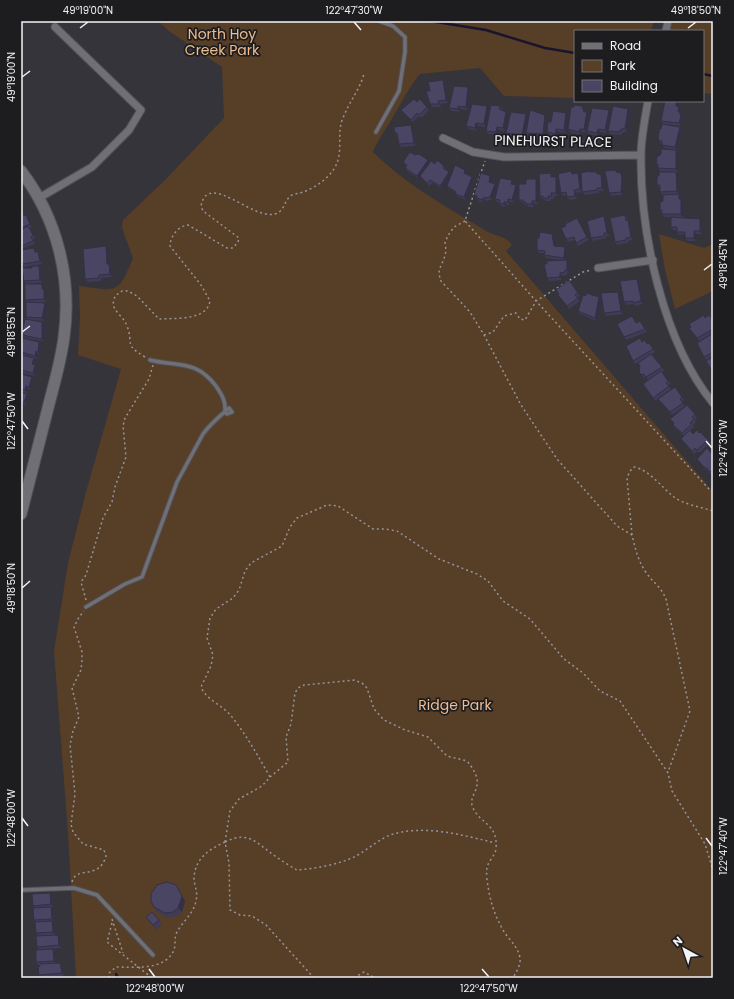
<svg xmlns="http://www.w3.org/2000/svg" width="734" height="999" viewBox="0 0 734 999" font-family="Poppins,sans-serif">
<rect width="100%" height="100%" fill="#35343b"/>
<path fill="#573e27" d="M 158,21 L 654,21 L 651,31 L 575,31 L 575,98 L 504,96 L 480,68 L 420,74 C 409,87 402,102 393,117 C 386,129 378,139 373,152 C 405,184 447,207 486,231 C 494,236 507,236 512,245 L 506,251 L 710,488 L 713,489 L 713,978 L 76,978 L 68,833 L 54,651 L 68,563 L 86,492 L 121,369 L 78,355 L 80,317 L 79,286 C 117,291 118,295 133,258 L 122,228 L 123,220 L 166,179 L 224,118 L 222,67 L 169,31 Z
M 671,21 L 713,21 L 713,94 L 703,93 L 703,31 L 669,31 Z
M 659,234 L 704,248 L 713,244 L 713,291 L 675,309 L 665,270 Z"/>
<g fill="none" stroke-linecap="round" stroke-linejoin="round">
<path stroke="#1a142e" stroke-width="2.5" d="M 430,21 L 486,30 L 545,48 L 575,53
M 703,74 L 713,76
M 116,974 L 118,978"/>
<g stroke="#505055" stroke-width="5.5">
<path id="lane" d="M 376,132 L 399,91 L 405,52 L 405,37 L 393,26 L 379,21
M 86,607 L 125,584 L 142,577 L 177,482 L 203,434 C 210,424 220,416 229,408 L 232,412 L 227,414 L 225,412 C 226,401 222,395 216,386 C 195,359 178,367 150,360
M 21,890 L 74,888 L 97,895 L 153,955"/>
</g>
<g stroke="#505055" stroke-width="9">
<path id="street" d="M 666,31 L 668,21
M 648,101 C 645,119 641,137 641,155 C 640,233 663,342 713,403
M 443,138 L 473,152 L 504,157 L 641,155
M 39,198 L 92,167 L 129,130 L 141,110 L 55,27
M 598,268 L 653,260"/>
</g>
<g stroke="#505055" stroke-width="13">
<path id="secondary" d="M 21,171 C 57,218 72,278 64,337 C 61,361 54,384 48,408 C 39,443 30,478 21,514"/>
</g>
<path stroke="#95949a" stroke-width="1.5" stroke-dasharray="2 3" stroke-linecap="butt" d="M 475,190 L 485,161
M 474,193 L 465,221 L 536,301 L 709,489 L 713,491
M 465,221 L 454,227 L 449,234 L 445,242 L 446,251 L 444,259 L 439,270 L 440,280 L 470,312 L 484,335 L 521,405 L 557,459 L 617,526 L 632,535 C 635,548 638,560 645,571 C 652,582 660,585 666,599 L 690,711 L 668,772
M 484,335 L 493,332 L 504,316 L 516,313 L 520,319 L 525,320 L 536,301 L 583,272 L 591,270
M 145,357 C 123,344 134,344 127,326 C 124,317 115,313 113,304 L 115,296 L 122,291 L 128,291 L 137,296 L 159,319 C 174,318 207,321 210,301 L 201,285 L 170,246 C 170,237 178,226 188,225 L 227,248 L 233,248 L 238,242 L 239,238 L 203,211 L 201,206 C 208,168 258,227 279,212 C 285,208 285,199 292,195 C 295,193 299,194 303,192 C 317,187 334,175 338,160 C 342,146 337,131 343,118 C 349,102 359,91 364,74
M 632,535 L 627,478 L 630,471 L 634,467 C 650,470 662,488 674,497 C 685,505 701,507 713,511
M 86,600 L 81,582 L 86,575 L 103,518 L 112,502 L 115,487 L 126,457 L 123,426 L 125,418 L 149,379 L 153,365
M 270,777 L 288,762 L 286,737 L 291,724 L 295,693 L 298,688 L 304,685 L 354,680 L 362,683 L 367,688 L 374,709 L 384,720 L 405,730 L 428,737 L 447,756 L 467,761 C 490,788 466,793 473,808 C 481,825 498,823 496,849 C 495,856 488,861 487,868 C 486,873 487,881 488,886 C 490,901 495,916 503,930 C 508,939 518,946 520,958 C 521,965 516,972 513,978
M 225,842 L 230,811 L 239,799 L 262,786 L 270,777 C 258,756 247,736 232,717 C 223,705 207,701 201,687 L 211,666 L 213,655 L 207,638 L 210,618 L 216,609 L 233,598 L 239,590 L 245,571 L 251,563 L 282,546 L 290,527 L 297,518 L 327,505 L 338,506 L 373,529 L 385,529 L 397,531 L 439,559 L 477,574 L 488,581 L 503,601 L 530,619 L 564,659 L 583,673 L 600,691 L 620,701 L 668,773 L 672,791 L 705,844 L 713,870
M 225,842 C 249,830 256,843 275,856 C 282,861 290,866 297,870 C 314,869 341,864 356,856 C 367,850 378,840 390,835 C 423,824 463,835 495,843
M 72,882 C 76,865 99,881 106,856 L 104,850 L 83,844 L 73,832 L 71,824 L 75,794 L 70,745 L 73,731 L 79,717 L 72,688 L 81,670 L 82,660 L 82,652 L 74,627 L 79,617 L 84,611
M 112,919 L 123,953
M 112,923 L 107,942 L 152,978
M 109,978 L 109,973 L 116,967 C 134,967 165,971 174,950 C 176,944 174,937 177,932 C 183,921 194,913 196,901 C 198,893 195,887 194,880 C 194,859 208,850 225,842 L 229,863 L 230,910 L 240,915 L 252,916 L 266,925 L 314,978
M 354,978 L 364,972 L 375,978"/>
<use href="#lane" stroke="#706f76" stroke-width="3.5"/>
<use href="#street" stroke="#706f76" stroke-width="7"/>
<use href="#secondary" stroke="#706f76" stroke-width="11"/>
</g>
<path fill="#403b56" d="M 443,80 L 445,83 L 448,103 L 440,104 L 441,107 L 432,107 L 430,104 L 430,91 Z
M 468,87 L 470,90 L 468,110 L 460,109 L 460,112 L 451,111 L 449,108 Z
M 676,101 L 679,104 L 678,107 L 679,107 L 681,110 L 680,114 L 683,118 L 681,126 L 663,124 L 661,121 Z
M 417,102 L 427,107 L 429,110 L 421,118 L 419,116 L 413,122 L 401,110 Z
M 487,106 L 489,109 L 486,127 L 478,126 L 477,131 L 469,129 L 466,126 Z
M 500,106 L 502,109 L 502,111 L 508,115 L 505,131 L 499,130 L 498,135 L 488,134 L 486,131 Z
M 584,109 L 585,112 L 589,115 L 586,132 L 582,132 L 581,135 L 570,132 L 568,129 Z
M 628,109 L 631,112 L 627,131 L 622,133 L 622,135 L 610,134 L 608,131 Z
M 611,113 L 607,133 L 600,132 L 599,136 L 589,134 L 587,131 Z
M 545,115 L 547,118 L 545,137 L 528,136 L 526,133 Z
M 568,116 L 566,133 L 558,132 L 558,137 L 549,135 L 547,132 L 551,122 Z
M 528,117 L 524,138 L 508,136 L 506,133 Z
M 411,125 L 413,128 L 416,146 L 401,147 L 399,144 L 398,136 L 397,136 L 395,133 Z
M 680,127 L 682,130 L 678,150 L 664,148 L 662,145 L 662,144 L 661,144 L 659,141 L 661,129 Z
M 676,150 L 678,153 L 678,172 L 676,172 L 678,175 L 679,194 L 681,197 L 681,199 L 683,202 L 683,217 L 664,217 L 660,210 L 663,201 L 663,195 L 660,192 L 660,188 L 659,188 L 657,185 L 659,176 L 673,172 L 660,171 L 656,164 L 659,156 Z
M 415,155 L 430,163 L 435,164 L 444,166 L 446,169 L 446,170 L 449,172 L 451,175 L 442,189 L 433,183 L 429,186 L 421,176 L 419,179 L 407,171 L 405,168 L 406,166 L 403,162 Z
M 591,172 L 597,172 L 599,174 L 601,174 L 603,177 L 604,191 L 599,191 L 599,193 L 585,195 L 582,192 Z
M 617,172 L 623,176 L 624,181 L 623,195 L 611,196 L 609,193 Z
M 467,173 L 466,174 L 474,180 L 466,200 L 458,197 L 456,193 L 450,189 L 447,186 Z
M 578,173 L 580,176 L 582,192 L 576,193 L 577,199 L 569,200 L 567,197 L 567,195 L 563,196 L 561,193 L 573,174 Z
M 553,176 L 553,177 L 558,180 L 558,196 L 554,196 L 554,199 L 551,199 L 551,201 L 546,201 L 544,199 L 542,199 L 540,196 Z
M 493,179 L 491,183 L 495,184 L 497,187 L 492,200 L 485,201 L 484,203 L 479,201 L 474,195 Z
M 536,179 L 538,182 L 538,204 L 534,204 L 534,207 L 529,207 L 527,205 L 525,205 L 523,203 L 521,202 L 519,200 L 526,184 Z
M 512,180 L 514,183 L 514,184 L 516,185 L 518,188 L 514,203 L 510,202 L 510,205 L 507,205 L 506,207 L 501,206 L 499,203 L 497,202 L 495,199 Z
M 22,210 L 25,216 L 26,215 L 28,218 L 32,227 L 29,228 L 35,238 L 33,240 L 35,244 L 21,249 L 21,211 Z
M 625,215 L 627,218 L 627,220 L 630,223 L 633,240 L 628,241 L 628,243 L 617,245 L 615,242 Z
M 577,218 L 589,240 L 578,246 L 575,240 L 568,242 L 566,239 L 566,226 Z
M 606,219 L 610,236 L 606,236 L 606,238 L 593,241 L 591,238 Z
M 700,219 L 702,222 L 702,234 L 696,234 L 696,241 L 688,241 L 685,238 L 685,234 L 679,235 L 677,232 L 677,230 L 673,230 L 671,227 Z
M 552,234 L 555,237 L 555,246 L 565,247 L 567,250 L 566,260 L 569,263 L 569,273 L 567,273 L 567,275 L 562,276 L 562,280 L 550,281 L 547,278 L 547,264 L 561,260 L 546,258 L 544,255 L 545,253 L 539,253 L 537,250 L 539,238 Z
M 106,246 L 108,249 L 109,264 L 111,267 L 112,277 L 101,278 L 101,281 L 88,282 L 85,279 Z
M 36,251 L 36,252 L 38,252 L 40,255 L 42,264 L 24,267 L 22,264 Z
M 41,269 L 43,282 L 29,284 L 44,287 L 44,289 L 46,292 L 46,302 L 38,302 L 45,303 L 47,306 L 44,321 L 32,320 L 42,322 L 45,325 L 44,341 L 24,338 L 22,335 L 27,319 L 26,317 L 27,302 L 25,300 L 26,284 L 24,281 Z
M 569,280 L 580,296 L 577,298 L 580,301 L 569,309 L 558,295 Z
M 639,282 L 643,302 L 643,304 L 635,306 L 634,304 L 627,305 L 624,302 Z
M 618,292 L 620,295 L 623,314 L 606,316 L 604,313 Z
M 586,296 L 599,297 L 602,300 L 597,321 L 580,314 L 578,311 Z
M 709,315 L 713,321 L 713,333 L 699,341 L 689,328 Z
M 634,319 L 636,323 L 642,324 L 647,332 L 626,340 L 624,337 Z
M 713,334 L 713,356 L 706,360 L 704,357 Z
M 39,342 L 41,345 L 40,355 L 38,354 L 37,359 L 21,355 L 21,343 Z
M 643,342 L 651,346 L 655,352 L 652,354 L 664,370 L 662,372 L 671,384 L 668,385 L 671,389 L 655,401 L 643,384 L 648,380 L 646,377 L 644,378 L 639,372 L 640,361 L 635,364 L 633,361 Z
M 21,355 L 34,358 L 36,361 L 35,365 L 37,368 L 35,376 L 21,373 Z
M 21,374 L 34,379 L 31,390 L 28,389 L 27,393 L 21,392 Z
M 21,392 L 27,394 L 29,397 L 26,405 L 24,405 L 23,410 L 21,410 Z
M 682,397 L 684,400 L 682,402 L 685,406 L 672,415 L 658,399 Z
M 695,414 L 697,417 L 695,420 L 696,422 L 693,426 L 694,427 L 690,431 L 693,434 L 699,433 L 708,440 L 710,443 L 699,453 L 697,451 L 694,454 L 681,439 L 684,436 L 675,428 L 673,425 L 674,424 Z
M 710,452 L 713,453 L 713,474 L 710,474 L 708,471 L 706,470 L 697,459 Z
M 176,885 L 185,901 L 182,912 L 176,916 L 168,918 L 157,912 L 154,907 Z
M 50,893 L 52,896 L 53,907 L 52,908 L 53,910 L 54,921 L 52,922 L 54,924 L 55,935 L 40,936 L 60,938 L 61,948 L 46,949 L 53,949 L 55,952 L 56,963 L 62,966 L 64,976 L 41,978 L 39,975 L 40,965 L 38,965 L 36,962 L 39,950 L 37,947 L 38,936 L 36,933 L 35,922 L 34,920 L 35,908 L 33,906 Z
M 146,917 L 159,920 L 162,925 L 156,930 Z"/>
<path fill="#343046" d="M 443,80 L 445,83 L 448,103 L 446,100 Z
M 468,87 L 470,90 L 468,110 L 466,107 Z
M 676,101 L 679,104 L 678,109 L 676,106 Z
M 458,106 L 460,109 L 460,112 L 458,109 Z
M 487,106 L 489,109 L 486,127 L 484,124 Z
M 679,107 L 681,110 L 680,114 L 678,111 Z
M 628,109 L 631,112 L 627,131 L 625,128 Z
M 609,110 L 611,113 L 607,133 L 605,130 Z
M 506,112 L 508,115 L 505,131 L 503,128 Z
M 587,112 L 589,115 L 586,132 L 584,129 Z
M 566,113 L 568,116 L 566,133 L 564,130 Z
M 526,114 L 528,117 L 524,138 L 522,135 Z
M 545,115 L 547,118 L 545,137 L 543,134 Z
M 681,115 L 683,118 L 681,126 L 679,123 Z
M 476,123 L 478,126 L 477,131 L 475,128 Z
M 411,125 L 413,128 L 416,146 L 414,143 Z
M 497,127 L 499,130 L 498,135 L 496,132 Z
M 680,127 L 682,130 L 678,150 L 675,147 Z
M 556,129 L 558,132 L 558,137 L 556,134 Z
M 580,129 L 582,132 L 581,135 L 579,132 Z
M 598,129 L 600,132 L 599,136 L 597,133 Z
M 676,150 L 678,153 L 678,172 L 676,169 Z
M 428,160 L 430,163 L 419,179 L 417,176 Z
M 465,170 L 467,173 L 466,176 L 464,173 Z
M 449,172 L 451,175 L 442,189 L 440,186 Z
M 676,172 L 678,175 L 679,194 L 677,191 Z
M 578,173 L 580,176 L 582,192 L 580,189 Z
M 621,173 L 623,176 L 624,181 L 623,195 L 621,192 Z
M 601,174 L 603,177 L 604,191 L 602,188 Z
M 490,176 L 493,179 L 491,185 L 489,182 Z
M 472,177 L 474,180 L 466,200 L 464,197 Z
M 556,177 L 558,180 L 558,196 L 556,193 Z
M 536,179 L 538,182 L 538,204 L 536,201 Z
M 512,180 L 514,183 L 513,187 L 511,184 Z
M 495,184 L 497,187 L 492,200 L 490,197 Z
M 516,185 L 518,188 L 514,203 L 512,200 Z
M 574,190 L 576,193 L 577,199 L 575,196 Z
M 679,194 L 683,202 L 683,217 L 681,214 Z
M 483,198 L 485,201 L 484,203 L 482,200 Z
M 508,199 L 510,202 L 510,205 L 508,202 Z
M 532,201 L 534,204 L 534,207 L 532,204 Z
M 504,202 L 507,205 L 506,207 L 504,204 Z
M 26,215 L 28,218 L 32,227 L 30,224 Z
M 604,216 L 606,219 L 610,236 L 607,233 Z
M 577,218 L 580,221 L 589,240 L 587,237 Z
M 700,219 L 702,222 L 702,234 L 700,231 Z
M 628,220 L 630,223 L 633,240 L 631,237 Z
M 694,231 L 696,234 L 696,241 L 694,238 Z
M 552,234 L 555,237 L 556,249 L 554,246 Z
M 106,246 L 108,249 L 109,264 L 111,267 L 112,277 L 110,274 L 107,264 Z
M 565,247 L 567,250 L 566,261 L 564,258 Z
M 38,252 L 40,255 L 42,264 L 40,261 Z
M 567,260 L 569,263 L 569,273 L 567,270 Z
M 39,266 L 41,269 L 43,282 L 40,280 Z
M 560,273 L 562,276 L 562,280 L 560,277 Z
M 637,279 L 639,282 L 643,302 L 643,304 L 640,301 Z
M 42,284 L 44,287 L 44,292 L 42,289 Z
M 44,289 L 46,292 L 46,302 L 44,299 Z
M 618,292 L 620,295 L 623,314 L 621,311 Z
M 599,297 L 602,300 L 597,321 L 595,318 Z
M 45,303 L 47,306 L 44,321 L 42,318 Z
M 42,322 L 45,325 L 44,341 L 42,339 Z
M 39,342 L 41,345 L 40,355 L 38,352 Z
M 36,351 L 38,354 L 37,359 L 35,356 Z
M 34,358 L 36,361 L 34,367 L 32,364 Z
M 35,365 L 37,368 L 35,376 L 33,373 Z
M 32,377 L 34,379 L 31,390 L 29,387 Z
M 26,386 L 28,389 L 27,393 L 25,390 Z
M 27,394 L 29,397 L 26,405 L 24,402 Z
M 22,402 L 24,405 L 23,410 L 21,408 Z
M 22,411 L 24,414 L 23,426 L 21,423 Z
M 176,885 L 185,901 L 182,912 L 178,908 Z
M 50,893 L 52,896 L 53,907 L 51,904 Z
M 51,907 L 53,910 L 54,921 L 52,919 Z
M 52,921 L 54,924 L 55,935 L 53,932 Z
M 58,935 L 60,938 L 61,948 L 59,945 Z
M 53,949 L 55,952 L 56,964 L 54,961 Z
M 60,963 L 62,966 L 64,976 L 62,973 Z"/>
<path fill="#4b4564" stroke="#343046" d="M 443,80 L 446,100 L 438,101 L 439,104 L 430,104 L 426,91 L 430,91 L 428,82 Z
M 454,86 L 468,87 L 466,107 L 458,106 L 458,109 L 449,108 Z
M 414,99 L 417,102 L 420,99 L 427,107 L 419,115 L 417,113 L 411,120 L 401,110 Z
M 665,101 L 676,101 L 676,106 L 679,107 L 678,111 L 681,115 L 679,123 L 661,121 Z
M 472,104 L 487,106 L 484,124 L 476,123 L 475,128 L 466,126 Z
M 491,105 L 500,106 L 499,109 L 506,112 L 503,128 L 497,127 L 496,132 L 486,131 Z
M 574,105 L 582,106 L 584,112 L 587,112 L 584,129 L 580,129 L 579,132 L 568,129 L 571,107 L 574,107 Z
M 613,106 L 628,109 L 625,128 L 620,130 L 620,132 L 608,131 Z
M 592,108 L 609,110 L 605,130 L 598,129 L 597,133 L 587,131 Z
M 530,110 L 545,115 L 543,134 L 526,133 Z
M 553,111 L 566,113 L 564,130 L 556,129 L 556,134 L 547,132 L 548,122 L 551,122 Z
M 511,112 L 526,114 L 522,135 L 506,133 Z
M 662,124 L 680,127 L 675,147 L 662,145 L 662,141 L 659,141 L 658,137 L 660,128 L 661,129 Z
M 411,125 L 414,143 L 399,144 L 397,133 L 395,133 L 394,127 Z
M 661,149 L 676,150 L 676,169 L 658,168 L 658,164 L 656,164 L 657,156 L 659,156 L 661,154 Z
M 410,152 L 415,155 L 419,154 L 428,160 L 417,176 L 405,168 L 407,165 L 403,162 Z
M 437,160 L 444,166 L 443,168 L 449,172 L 440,186 L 430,180 L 427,183 L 420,176 L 431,161 L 435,164 Z
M 455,165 L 465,170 L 464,173 L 472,177 L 464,197 L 455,194 L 456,192 L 447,186 Z
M 616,170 L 616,172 L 621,173 L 622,178 L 621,192 L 609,193 L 605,171 Z
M 571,171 L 572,174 L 578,173 L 580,189 L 574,190 L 575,196 L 567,197 L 566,192 L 561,193 L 558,174 Z
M 590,171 L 590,172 L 597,172 L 597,174 L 601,174 L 602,188 L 597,188 L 597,190 L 582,192 L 581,173 Z
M 659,172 L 676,172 L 677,191 L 660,192 L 660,185 L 657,185 L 657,176 L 659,176 Z
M 481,173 L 490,176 L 489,182 L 495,184 L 490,197 L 483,198 L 482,200 L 477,198 L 477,196 L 474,195 Z
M 551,173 L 551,177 L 556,177 L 556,193 L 551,193 L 552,196 L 548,196 L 549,198 L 543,198 L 543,196 L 540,196 L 539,174 Z
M 500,178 L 512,180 L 511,184 L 516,185 L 512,200 L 508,199 L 508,202 L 504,202 L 504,204 L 499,203 L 500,200 L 495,199 Z
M 526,179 L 536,179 L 536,201 L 532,201 L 532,204 L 526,204 L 526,202 L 523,202 L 523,200 L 519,200 L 519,184 L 526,184 Z
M 679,194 L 679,199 L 681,199 L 681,214 L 662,214 L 662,210 L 660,210 L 660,202 L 663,201 L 663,195 Z
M 22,210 L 24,216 L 26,215 L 30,224 L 21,228 L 21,211 Z
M 625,215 L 626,221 L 628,220 L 631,237 L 626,238 L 626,240 L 615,242 L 610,218 Z
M 604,216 L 607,233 L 604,233 L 604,236 L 591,238 L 587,221 Z
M 671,217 L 700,219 L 700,231 L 694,231 L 694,238 L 685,238 L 685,232 L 677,232 L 677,227 L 671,227 Z
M 577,218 L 587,237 L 576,243 L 574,237 L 566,239 L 561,228 L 566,226 L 565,224 Z
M 28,226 L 33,235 L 31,237 L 33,241 L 21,246 L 21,230 Z
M 540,232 L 552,234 L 554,246 L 565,247 L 564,258 L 544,255 L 545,251 L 537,250 L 537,238 L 539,238 Z
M 106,246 L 107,264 L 109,264 L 110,274 L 99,275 L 99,278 L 85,279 L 83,249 Z
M 34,248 L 35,252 L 38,252 L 40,261 L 22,264 L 21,258 L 21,250 Z
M 567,260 L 567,270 L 565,270 L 565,272 L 560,273 L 560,277 L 547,278 L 544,264 L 547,264 L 547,261 Z
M 32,266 L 39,266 L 40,280 L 24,281 L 22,268 L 32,268 Z
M 637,279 L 641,299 L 640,301 L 633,303 L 633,301 L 624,302 L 620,281 Z
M 569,280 L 578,293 L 575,295 L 578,298 L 567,306 L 558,295 L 559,294 L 556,290 Z
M 25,284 L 42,284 L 42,289 L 44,289 L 44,299 L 25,300 Z
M 618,292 L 621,311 L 604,313 L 601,293 Z
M 586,293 L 599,297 L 595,318 L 578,311 L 583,295 L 586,296 Z
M 26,302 L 45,303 L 42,318 L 26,317 Z
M 704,315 L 705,318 L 709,315 L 713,321 L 713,329 L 697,338 L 689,328 L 691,327 L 689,324 Z
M 632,316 L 636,323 L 640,321 L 645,329 L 624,337 L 617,324 Z
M 25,319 L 42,322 L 42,339 L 22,335 Z
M 712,334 L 713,352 L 704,357 L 697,343 Z
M 23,338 L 39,342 L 38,352 L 36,351 L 35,356 L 21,352 L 21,343 L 22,343 Z
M 640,338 L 642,342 L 645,340 L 647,344 L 649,343 L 653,349 L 633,361 L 626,346 Z
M 651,354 L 662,367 L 646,377 L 644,374 L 642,375 L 639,372 L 640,366 L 638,363 Z
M 21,355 L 34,358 L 32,364 L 35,365 L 33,373 L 21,370 Z
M 713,357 L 713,372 L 706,361 Z
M 661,371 L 668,381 L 666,383 L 669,386 L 653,398 L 643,384 Z
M 21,374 L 32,377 L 29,387 L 26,386 L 25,390 L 21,389 Z
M 675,387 L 682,397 L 680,399 L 683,403 L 670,412 L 658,399 Z
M 21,392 L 27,394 L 24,402 L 22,402 L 21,406 Z
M 687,405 L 695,414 L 692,417 L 694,419 L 690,423 L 692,424 L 682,433 L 673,425 L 674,423 L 670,419 Z
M 690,430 L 693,434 L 697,430 L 699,433 L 700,432 L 708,440 L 697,450 L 695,448 L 692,451 L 681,439 Z
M 707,448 L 710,452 L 713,453 L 713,472 L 708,471 L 708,469 L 704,467 L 697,459 Z
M 167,882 L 176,885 L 182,896 L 178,908 L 173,912 L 165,913 L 154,907 L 151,901 L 151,894 L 157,885 Z
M 50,893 L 51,904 L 33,906 L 32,894 Z
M 51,907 L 52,919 L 34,920 L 33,908 Z
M 152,912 L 159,920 L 153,925 L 146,917 Z
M 52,921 L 53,932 L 36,933 L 35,922 Z
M 58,935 L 59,945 L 37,947 L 36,936 Z
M 53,949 L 54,961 L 36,962 L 36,950 Z
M 60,963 L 62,973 L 39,975 L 38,967 L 40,966 L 40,964 Z
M 56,977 L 56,978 L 38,978 Z"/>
<path fill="none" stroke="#f3f3f7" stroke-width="1.5" d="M 354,22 L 361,30M 80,28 L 88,22M 688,28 L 696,22M 22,77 L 30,71M 704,270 L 712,264M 22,332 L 30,326M 22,421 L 28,429M 706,441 L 712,448M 22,588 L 30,581M 22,818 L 28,826M 706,838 L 712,846M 149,969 L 155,977M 482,969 L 489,977"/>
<g text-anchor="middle" stroke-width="3.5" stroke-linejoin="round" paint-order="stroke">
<g font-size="14" fill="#edbc90" stroke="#1d1c1f">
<text x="222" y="39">North Hoy<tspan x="222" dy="16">Creek Park</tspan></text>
<text x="455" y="710">Ridge Park</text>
</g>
<g font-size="14" fill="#f3f3f7" stroke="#1d1c1f">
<text transform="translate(553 141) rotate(1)" y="5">PINEHURST PLACE</text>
</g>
</g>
<rect width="734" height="999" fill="none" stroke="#1d1c1f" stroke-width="44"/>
<rect x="574" y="30" width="130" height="72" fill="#1d1c1f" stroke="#737275"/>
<rect x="582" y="43" width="20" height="6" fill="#706f76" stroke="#737275"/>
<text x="610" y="50" font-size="12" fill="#f3f3f7">Road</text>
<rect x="582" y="60" width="20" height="12" fill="#573e27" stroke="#737275"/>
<text x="610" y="70" font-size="12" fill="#f3f3f7">Park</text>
<rect x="582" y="80" width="20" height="12" fill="#4b4564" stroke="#737275"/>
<text x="610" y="90" font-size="12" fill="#f3f3f7">Building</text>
<g transform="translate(684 949) rotate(320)" stroke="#1d1c1f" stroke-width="3" paint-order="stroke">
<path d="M0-3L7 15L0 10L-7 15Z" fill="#f3f3f7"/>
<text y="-6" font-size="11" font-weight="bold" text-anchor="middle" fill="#f3f3f7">N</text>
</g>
<rect x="22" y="22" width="690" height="955" fill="none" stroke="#f3f3f7" stroke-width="1.5"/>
<g font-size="10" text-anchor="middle" fill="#f3f3f7">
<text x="88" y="14">49°19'00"N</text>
<text x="354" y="14">122°47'30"W</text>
<text x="696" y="14">49°18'50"N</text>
<text transform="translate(11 77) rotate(-90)" y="4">49°19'00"N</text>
<text transform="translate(723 264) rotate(-90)" y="4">49°18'45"N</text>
<text transform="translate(11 332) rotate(-90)" y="4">49°18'55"N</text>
<text transform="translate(11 421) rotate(-90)" y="4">122°47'50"W</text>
<text transform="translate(723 448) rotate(-90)" y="4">122°47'30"W</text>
<text transform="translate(11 588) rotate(-90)" y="4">49°18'50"N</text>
<text transform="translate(11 818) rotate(-90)" y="4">122°48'00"W</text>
<text transform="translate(723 846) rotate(-90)" y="4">122°47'40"W</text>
<text x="155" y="992">122°48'00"W</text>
<text x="489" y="992">122°47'50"W</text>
</g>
</svg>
